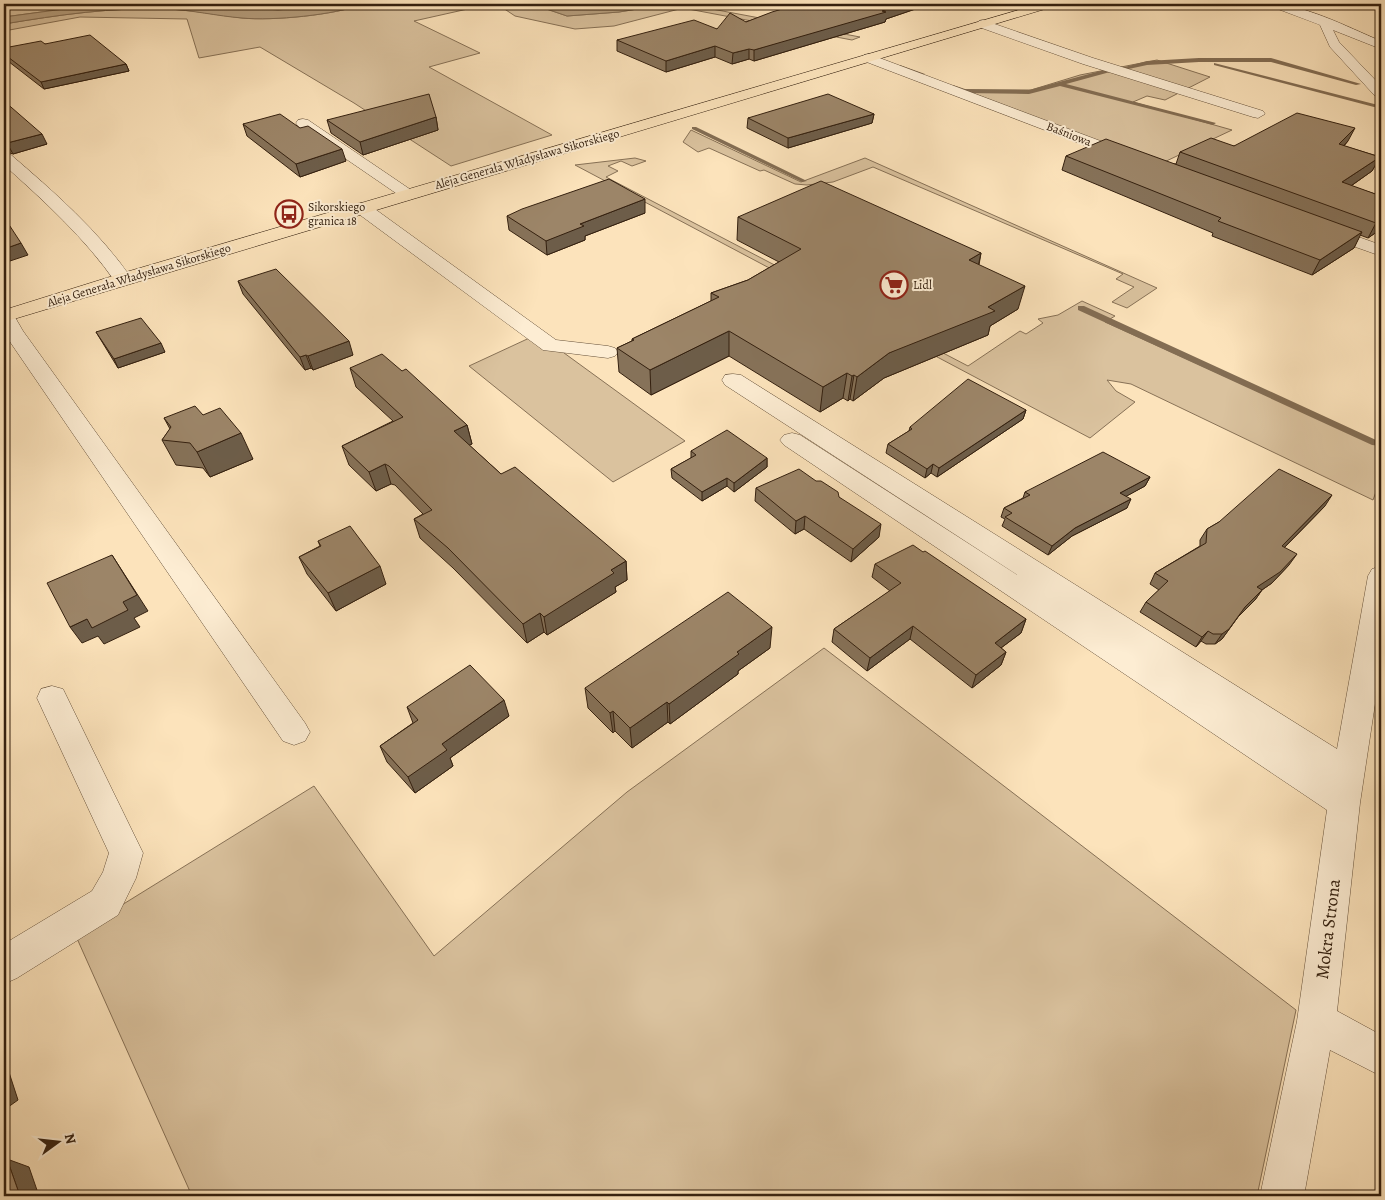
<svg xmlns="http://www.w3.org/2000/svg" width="1385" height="1200" viewBox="0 0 1385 1200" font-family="Alegreya,serif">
<rect width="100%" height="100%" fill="#fce3bb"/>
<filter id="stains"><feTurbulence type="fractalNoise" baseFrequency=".004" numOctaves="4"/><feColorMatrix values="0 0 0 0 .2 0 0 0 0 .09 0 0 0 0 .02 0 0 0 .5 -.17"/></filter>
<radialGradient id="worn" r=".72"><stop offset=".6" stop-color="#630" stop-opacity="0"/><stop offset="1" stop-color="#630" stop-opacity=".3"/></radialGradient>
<path fill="#dac29e" stroke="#877156" d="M 4,4 L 101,4 L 4,17 Z
M 215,4 L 336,4 L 278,10 Z
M 363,4 L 490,4 L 414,21 L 480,53 L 429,67 L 552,135 L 451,166 L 354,103 L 260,47 L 199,58 L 187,19 L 80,17 L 4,31 L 4,24 C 58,15 112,7 167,9 C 192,10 217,15 242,18 C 272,21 336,15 363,4 Z
M 497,4 L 532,4 L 567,16 L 619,12 L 649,7 L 653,4 L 711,4 L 708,5 L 712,9 L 860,37 L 852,40 L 683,8 L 614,26 L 575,29 L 515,16 Z
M 1157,60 L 1210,77 L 1165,100 L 1147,96 L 1133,102 L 1232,130 L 1160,164 L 964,90 L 1031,90 L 1080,75 Z
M 691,130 L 801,182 L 865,158 L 1157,288 L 1127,308 L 1112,302 L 1134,287 L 1116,279 L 1123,274 L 873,167 L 833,182 L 807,185 L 795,184 L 764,170 L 760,171 L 709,148 L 698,152 L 683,142 Z
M 635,158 L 646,161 L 632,166 L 621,161 L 608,166 L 618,171 L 606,177 L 968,366 L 1020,331 L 1026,334 L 1043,323 L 1038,319 L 1058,315 L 1082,301 L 1115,316 L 1105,322 L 1381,447 L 1381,478 L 1373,500 L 1131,384 L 1107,380 L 1116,391 L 1135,402 L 1090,438 L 575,165 Z
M 538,334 L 685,441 L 613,482 L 469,366 Z
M 824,648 L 1296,1010 L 1257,1196 L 192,1196 L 75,934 L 314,786 L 434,956 L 627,792 Z"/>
<path fill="#b8a181" stroke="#836d53" d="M 101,4 L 215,4 L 278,10 L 336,4 L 363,4 C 335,15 273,21 242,18 C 217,16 192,10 167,9 C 112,7 58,15 4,24 L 4,17 Z
M 532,4 C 550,4 568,8 586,8 C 608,9 631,4 653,4 L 650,7 L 619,12 L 567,16 Z"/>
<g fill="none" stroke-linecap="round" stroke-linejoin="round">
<path fill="#836d53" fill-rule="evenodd" d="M 1199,58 L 1271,58 L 1361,84 L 1356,85 L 1271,62 L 1199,62 L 1147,65 L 1124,70 L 1121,68 L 1147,61 Z
M 1214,63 L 1378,105 L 1379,106 L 1374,107 L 1214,65 Z
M 900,65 L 925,74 L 920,75 L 900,67 Z
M 1108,69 L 1110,72 L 1066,84 L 1216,123 L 1213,125 L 1060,86 L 1029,94 L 964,93 L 950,87 L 953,85 L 965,89 L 1029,90 Z
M 692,127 L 696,127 L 807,181 L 802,182 L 692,129 Z
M 1078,306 L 1084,306 L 1376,440 L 1381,440 L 1381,446 L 1372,445 L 1078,310 Z"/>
<g stroke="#66513a" stroke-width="1">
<path id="minor" d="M 1265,4 C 1301,2 1347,27 1381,41 L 1381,49 L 1333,30 L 1339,42 L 1381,86 L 1381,98 L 1376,97 L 1330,47 L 1320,25 Z
M 983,20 L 1093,58 L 1263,111 L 1265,114 L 1258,118 L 1253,117 L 1083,64 L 979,27 L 977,24 L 979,21 Z
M 869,54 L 1135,154 L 1137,157 L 1129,162 L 1123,160 L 864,61 L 862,58 L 864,55 Z
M 303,119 L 308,120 L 417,194 L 415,198 L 403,198 L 298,126 L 296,123 L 298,120 Z
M 4,152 L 10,154 C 53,191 99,231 132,279 L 130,283 L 116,283 C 86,239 44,201 4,165 Z
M 362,203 L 368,204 L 556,340 L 608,346 L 615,348 L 618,352 L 615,356 L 608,358 L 543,350 L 356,212 L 353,208 L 356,204 Z
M 1322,224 L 1381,245 L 1381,256 L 1316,233 L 1313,229 L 1316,225 Z
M 4,310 L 12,312 L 23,331 L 305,723 L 310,732 L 305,741 L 294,745 L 283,741 L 4,333 Z
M 733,374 L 741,375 L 1337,749 L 1368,576 L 1372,569 L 1381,566 L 1381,664 L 1360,803 L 1337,1011 L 1381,1035 L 1381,1076 L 1330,1050 L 1304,1196 L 1260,1196 L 1297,1021 L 1327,810 L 784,445 L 780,440 L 784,435 L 792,433 L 800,435 L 1050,596 L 725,385 L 722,380 L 725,375 Z
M 52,686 L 63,689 L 143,853 L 136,878 L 118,915 L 17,978 L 4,984 L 4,944 L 92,891 L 103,872 L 109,853 L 37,698 L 41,689 Z"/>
</g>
<g stroke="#34200f" stroke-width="1">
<path id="major" d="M 1039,4 L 1057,4 L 1055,6 L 4,322 L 4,310 L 116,275 Z"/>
</g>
<use href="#minor" fill="#fdedd3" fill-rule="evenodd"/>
<use href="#major" fill="#fce3bb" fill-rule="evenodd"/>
</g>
<path fill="#867259" stroke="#34200f" d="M 799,4 L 930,4 L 886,19 L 885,22 L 754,61 L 749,59 L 732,64 L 715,57 L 666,72 L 617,51 L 617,40 L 717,29 L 746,22 Z
M 45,44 L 126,64 L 129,71 L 44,89 L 4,58 L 4,48 Z
M 4,101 L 47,144 L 13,154 L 4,151 Z
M 874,114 L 872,123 L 788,148 L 747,128 L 748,118 Z
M 436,117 L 438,130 L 363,155 L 331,133 L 327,120 Z
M 243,124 L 346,161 L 300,177 L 247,136 Z
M 1348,141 L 1344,146 L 1380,157 L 1372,171 L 1351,186 L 1381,196 L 1381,229 L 1368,238 L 1360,235 L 1354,248 L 1312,275 L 1212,236 L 1213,233 L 1062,170 L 1066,156 L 1176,164 L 1180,152 L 1234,146 Z
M 645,213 L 585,236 L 585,240 L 547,255 L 509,230 L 507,216 Z
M 738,217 L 981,253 L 979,265 L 1018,309 L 990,326 L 988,335 L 884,378 L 853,401 L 850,399 L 848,401 L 843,398 L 820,412 L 729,356 L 651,395 L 619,372 L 617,348 L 632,341 L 632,339 L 711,301 L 711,293 L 748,280 L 779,262 L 737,240 Z
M 238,281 L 353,355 L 313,370 L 311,368 L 305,370 L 243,294 Z
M 96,332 L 165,352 L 118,368 Z
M 350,368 L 402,371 L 467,425 L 472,444 L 469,445 L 501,474 L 626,561 L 627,580 L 615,587 L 616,592 L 547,635 L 544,632 L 527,643 L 453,568 L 420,538 L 414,519 L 423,514 L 395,485 L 391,484 L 376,491 L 349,465 L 342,446 L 393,421 L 356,387 Z
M 1026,410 L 1023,419 L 937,477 L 931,473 L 925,478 L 886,453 L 888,444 L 909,431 L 910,427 Z
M 203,415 L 253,459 L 210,477 L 203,468 L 176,465 L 162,440 L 170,429 L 164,418 Z
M 691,451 L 767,458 L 767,467 L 734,492 L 727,486 L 702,501 L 672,478 L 671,469 L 691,458 Z
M 1150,477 L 1145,486 L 1126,496 L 1127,508 L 1072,536 L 1048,555 L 1002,526 L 1005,519 L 1001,517 L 1004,508 L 1023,498 L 1025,492 Z
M 756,488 L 839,497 L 879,537 L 851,562 L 804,529 L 795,534 L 755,501 Z
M 1325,506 L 1284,548 L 1289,565 L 1272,583 L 1262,590 L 1255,600 L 1238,617 L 1222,639 L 1215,644 L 1206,644 L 1201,641 L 1196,647 L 1140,612 L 1146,602 L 1159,590 L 1150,584 L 1155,573 L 1200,546 L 1200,540 L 1207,529 L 1219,522 Z
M 318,541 L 386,584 L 336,611 L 307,574 L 299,557 L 320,546 Z
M 875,564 L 1026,619 L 1021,633 L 1001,648 L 1006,652 L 1001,665 L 972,688 L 910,639 L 867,671 L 832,642 L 834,629 L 890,591 L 872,577 Z
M 770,648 L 738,671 L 738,674 L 670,724 L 668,722 L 632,748 L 615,731 L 613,733 L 588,708 L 585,688 Z
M 407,707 L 509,716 L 450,758 L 453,766 L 415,793 L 387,762 L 380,746 L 413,723 Z"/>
<path fill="#6d5d49" stroke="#34200f" d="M 903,4 L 930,4 L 886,19 L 885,22 L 754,61 L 754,50 Z
M 715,46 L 715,57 L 666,72 L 666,61 Z
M 749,49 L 749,59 L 732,64 L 733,53 Z
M 126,64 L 129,71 L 44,89 L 41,82 Z
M 874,114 L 872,123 L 788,148 L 788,138 Z
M 436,117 L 438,130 L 363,155 L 360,142 Z
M 1355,128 L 1348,141 L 1332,158 L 1339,144 Z
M 42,134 L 47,144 L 13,154 L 7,143 Z
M 342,149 L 346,161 L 300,177 L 296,164 Z
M 1380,157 L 1372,171 L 1335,197 L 1342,182 Z
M 645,199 L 645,213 L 585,236 L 585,240 L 547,255 L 546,241 L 580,224 Z
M 1381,220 L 1381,229 L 1368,238 L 1376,223 Z
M 1362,232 L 1354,248 L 1312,275 L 1320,260 Z
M 21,243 L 28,255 L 4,263 L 4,249 Z
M 981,253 L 976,276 L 969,260 Z
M 1025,286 L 1018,309 L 990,326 L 988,335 L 884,378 L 853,401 L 857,377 L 889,353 L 988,307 Z
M 729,331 L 729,356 L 651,395 L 650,370 Z
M 349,341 L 353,355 L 313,370 L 308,356 Z
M 161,343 L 165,352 L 118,368 L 114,359 Z
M 306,355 L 311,368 L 305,370 L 300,357 Z
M 847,373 L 843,398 L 820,412 L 823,387 Z
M 854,375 L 850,399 L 848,401 L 852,376 Z
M 1026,410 L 1023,419 L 937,477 L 939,468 Z
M 467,425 L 472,444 L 459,450 L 454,431 Z
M 241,433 L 253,459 L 210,477 L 197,452 Z
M 767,458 L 767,467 L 734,492 L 734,483 Z
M 385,464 L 391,484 L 376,491 L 369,472 Z
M 933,464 L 931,473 L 925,478 L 927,469 Z
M 1150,477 L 1145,486 L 1116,502 L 1120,493 Z
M 727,478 L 727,486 L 702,501 L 702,492 Z
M 1332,495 L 1325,506 L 1275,557 L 1282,546 Z
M 1131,499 L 1127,508 L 1072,536 L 1048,555 L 1052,546 L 1075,528 Z
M 805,516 L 804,529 L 795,534 L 796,521 Z
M 881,524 L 879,537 L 851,562 L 853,549 Z
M 1297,554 L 1289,565 L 1272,583 L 1250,598 L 1257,587 Z
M 112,555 L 148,611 L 134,618 L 140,627 L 104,644 L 98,636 L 82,643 L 70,627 L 123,602 Z
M 626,561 L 627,580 L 615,587 L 616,592 L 547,635 L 544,617 L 611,570 Z
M 380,566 L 386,584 L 336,611 L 328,593 Z
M 1262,590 L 1255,600 L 1238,617 L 1222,639 L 1215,644 L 1222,634 L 1245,607 Z
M 540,613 L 544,632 L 527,643 L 523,624 Z
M 1026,619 L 1021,633 L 990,656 L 995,643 Z
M 913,626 L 910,639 L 867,671 L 870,658 Z
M 772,627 L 770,648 L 738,671 L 738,674 L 670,724 L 669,704 L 737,652 Z
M 1208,631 L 1201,641 L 1196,647 L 1202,637 Z
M 1006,652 L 1001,665 L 972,688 L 976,675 Z
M 504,700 L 509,716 L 450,758 L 453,766 L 415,793 L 408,777 L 442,744 Z
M 667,702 L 668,722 L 632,748 L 630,728 Z
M 613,711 L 615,731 L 613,733 L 610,713 Z
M 4,1057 L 18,1100 L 4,1110 Z
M 7,1159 L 29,1167 L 39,1196 L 20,1196 Z"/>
<path fill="#9c8568" stroke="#34200f" d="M 799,4 L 903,4 L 882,11 L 886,12 L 754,50 L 749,49 L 733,53 L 715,46 L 666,61 L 617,40 L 694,20 L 717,29 L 730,13 L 746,22 L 772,12 Z
M 90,35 L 126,64 L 41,82 L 4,54 L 4,48 L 41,41 L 45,44 Z
M 429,94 L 436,117 L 360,142 L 327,120 Z
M 828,94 L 874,114 L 788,138 L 748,118 Z
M 4,101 L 42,134 L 7,143 L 4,142 Z
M 1297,113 L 1355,128 L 1339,144 L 1380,157 L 1342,182 L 1381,196 L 1381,220 L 1376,223 L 1180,152 L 1211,138 L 1234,146 Z
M 280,114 L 300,128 L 308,126 L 342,149 L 296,164 L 243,124 Z
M 1106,139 L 1362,232 L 1320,260 L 1218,221 L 1221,218 L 1066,156 Z
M 609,179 L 645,199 L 580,224 L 584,226 L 546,241 L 507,216 L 522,209 Z
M 821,181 L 981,253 L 969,260 L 1025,286 L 988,307 L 995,311 L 889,353 L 857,377 L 854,375 L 852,376 L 847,373 L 823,387 L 729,331 L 650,370 L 617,348 L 634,340 L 632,339 L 719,297 L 711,293 L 748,280 L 801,249 L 738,217 Z
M 4,217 L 21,243 L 4,249 Z
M 276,269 L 349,341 L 308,356 L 306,355 L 300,357 L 238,281 Z
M 141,318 L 161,343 L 114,359 L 96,332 Z
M 382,354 L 402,371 L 406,369 L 467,425 L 454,431 L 501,474 L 515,467 L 626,561 L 611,570 L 614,573 L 544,617 L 540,613 L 523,624 L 448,548 L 414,519 L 432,510 L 389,466 L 385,464 L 369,472 L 342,446 L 403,417 L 350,368 Z
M 968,379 L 1026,410 L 939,468 L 933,464 L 927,469 L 888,444 L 912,429 L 910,427 Z
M 195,406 L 203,415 L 220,408 L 241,433 L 197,452 L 190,443 L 162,440 L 171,427 L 164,418 Z
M 727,430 L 767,458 L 734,483 L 727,478 L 702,492 L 671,469 L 696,455 L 691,451 Z
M 1103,452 L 1150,477 L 1120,493 L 1131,499 L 1075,528 L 1052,546 L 1005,517 L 1012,513 L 1004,508 L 1030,495 L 1025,492 Z
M 799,469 L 816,481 L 821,481 L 838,492 L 839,497 L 881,524 L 853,549 L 805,516 L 796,521 L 756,488 Z
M 1279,469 L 1332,495 L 1282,546 L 1297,554 L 1280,572 L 1257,587 L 1262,590 L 1245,607 L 1229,629 L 1222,634 L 1213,634 L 1208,631 L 1202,637 L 1146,602 L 1168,581 L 1155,573 L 1206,543 L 1207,529 L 1219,522 Z
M 350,526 L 380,566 L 328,593 L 299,557 L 321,546 L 318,541 Z
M 913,545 L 923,552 L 925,551 L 1026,619 L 995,643 L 1006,652 L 976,675 L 913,626 L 870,658 L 834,629 L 901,583 L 875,564 Z
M 112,555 L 137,595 L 123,602 L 128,610 L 92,628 L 87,619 L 70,627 L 47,583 Z
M 728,592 L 772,627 L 737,652 L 739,654 L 669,704 L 667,702 L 630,728 L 613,711 L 610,713 L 585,688 Z
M 470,665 L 504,700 L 442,744 L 447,750 L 408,777 L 380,746 L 418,720 L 407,707 Z
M 7,1159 L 20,1196 L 4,1196 L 4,1161 Z"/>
<defs>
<g id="bus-ring" transform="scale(1.4375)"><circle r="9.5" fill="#fdedd3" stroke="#8f2418" stroke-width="1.5"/><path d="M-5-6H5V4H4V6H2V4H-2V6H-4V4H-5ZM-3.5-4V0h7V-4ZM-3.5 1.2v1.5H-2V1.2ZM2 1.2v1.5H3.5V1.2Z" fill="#8f2418"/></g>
<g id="supermarket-ring" transform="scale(1.4375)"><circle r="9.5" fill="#fdedd3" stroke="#8f2418" stroke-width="1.5"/><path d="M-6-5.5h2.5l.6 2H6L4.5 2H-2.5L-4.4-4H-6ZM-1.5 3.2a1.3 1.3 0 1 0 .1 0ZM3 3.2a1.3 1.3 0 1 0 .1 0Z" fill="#8f2418"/></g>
</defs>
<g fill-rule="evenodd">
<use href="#bus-ring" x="289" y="214"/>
<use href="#supermarket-ring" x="894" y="285"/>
</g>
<g text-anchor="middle" stroke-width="4" stroke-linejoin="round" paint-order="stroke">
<g font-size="12" fill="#34200f" stroke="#fdedd3">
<text transform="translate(1069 134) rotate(21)" y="4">Baśniowa</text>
<text transform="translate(527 159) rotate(-16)" y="4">Aleja Generała Władysława Sikorskiego</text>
<text transform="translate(139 275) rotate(-17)" y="4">Aleja Generała Władysława Sikorskiego</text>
</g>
<g font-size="12" fill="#34200f" stroke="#fdedd3" text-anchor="start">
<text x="308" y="211">Sikorskiego<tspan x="308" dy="14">granica 18</tspan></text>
<text x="913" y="289">Lidl</text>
</g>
<g font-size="18" fill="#34200f" stroke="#fdedd3">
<text transform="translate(1328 929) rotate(-83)" y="6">Mokra Strona</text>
</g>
</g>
<rect width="1385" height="1200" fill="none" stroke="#fce3bb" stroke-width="20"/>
<rect x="5" y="5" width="1375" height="1190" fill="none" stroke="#34200f" stroke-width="2.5"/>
<rect x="10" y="10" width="1365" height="1180" fill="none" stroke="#34200f"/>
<g transform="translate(58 1142) rotate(75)" stroke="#fdedd3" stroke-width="4" paint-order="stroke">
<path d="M0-4L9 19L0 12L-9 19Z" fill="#34200f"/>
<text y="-8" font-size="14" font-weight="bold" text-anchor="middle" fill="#34200f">N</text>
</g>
<rect width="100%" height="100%" filter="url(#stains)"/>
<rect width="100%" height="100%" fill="url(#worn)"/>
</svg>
